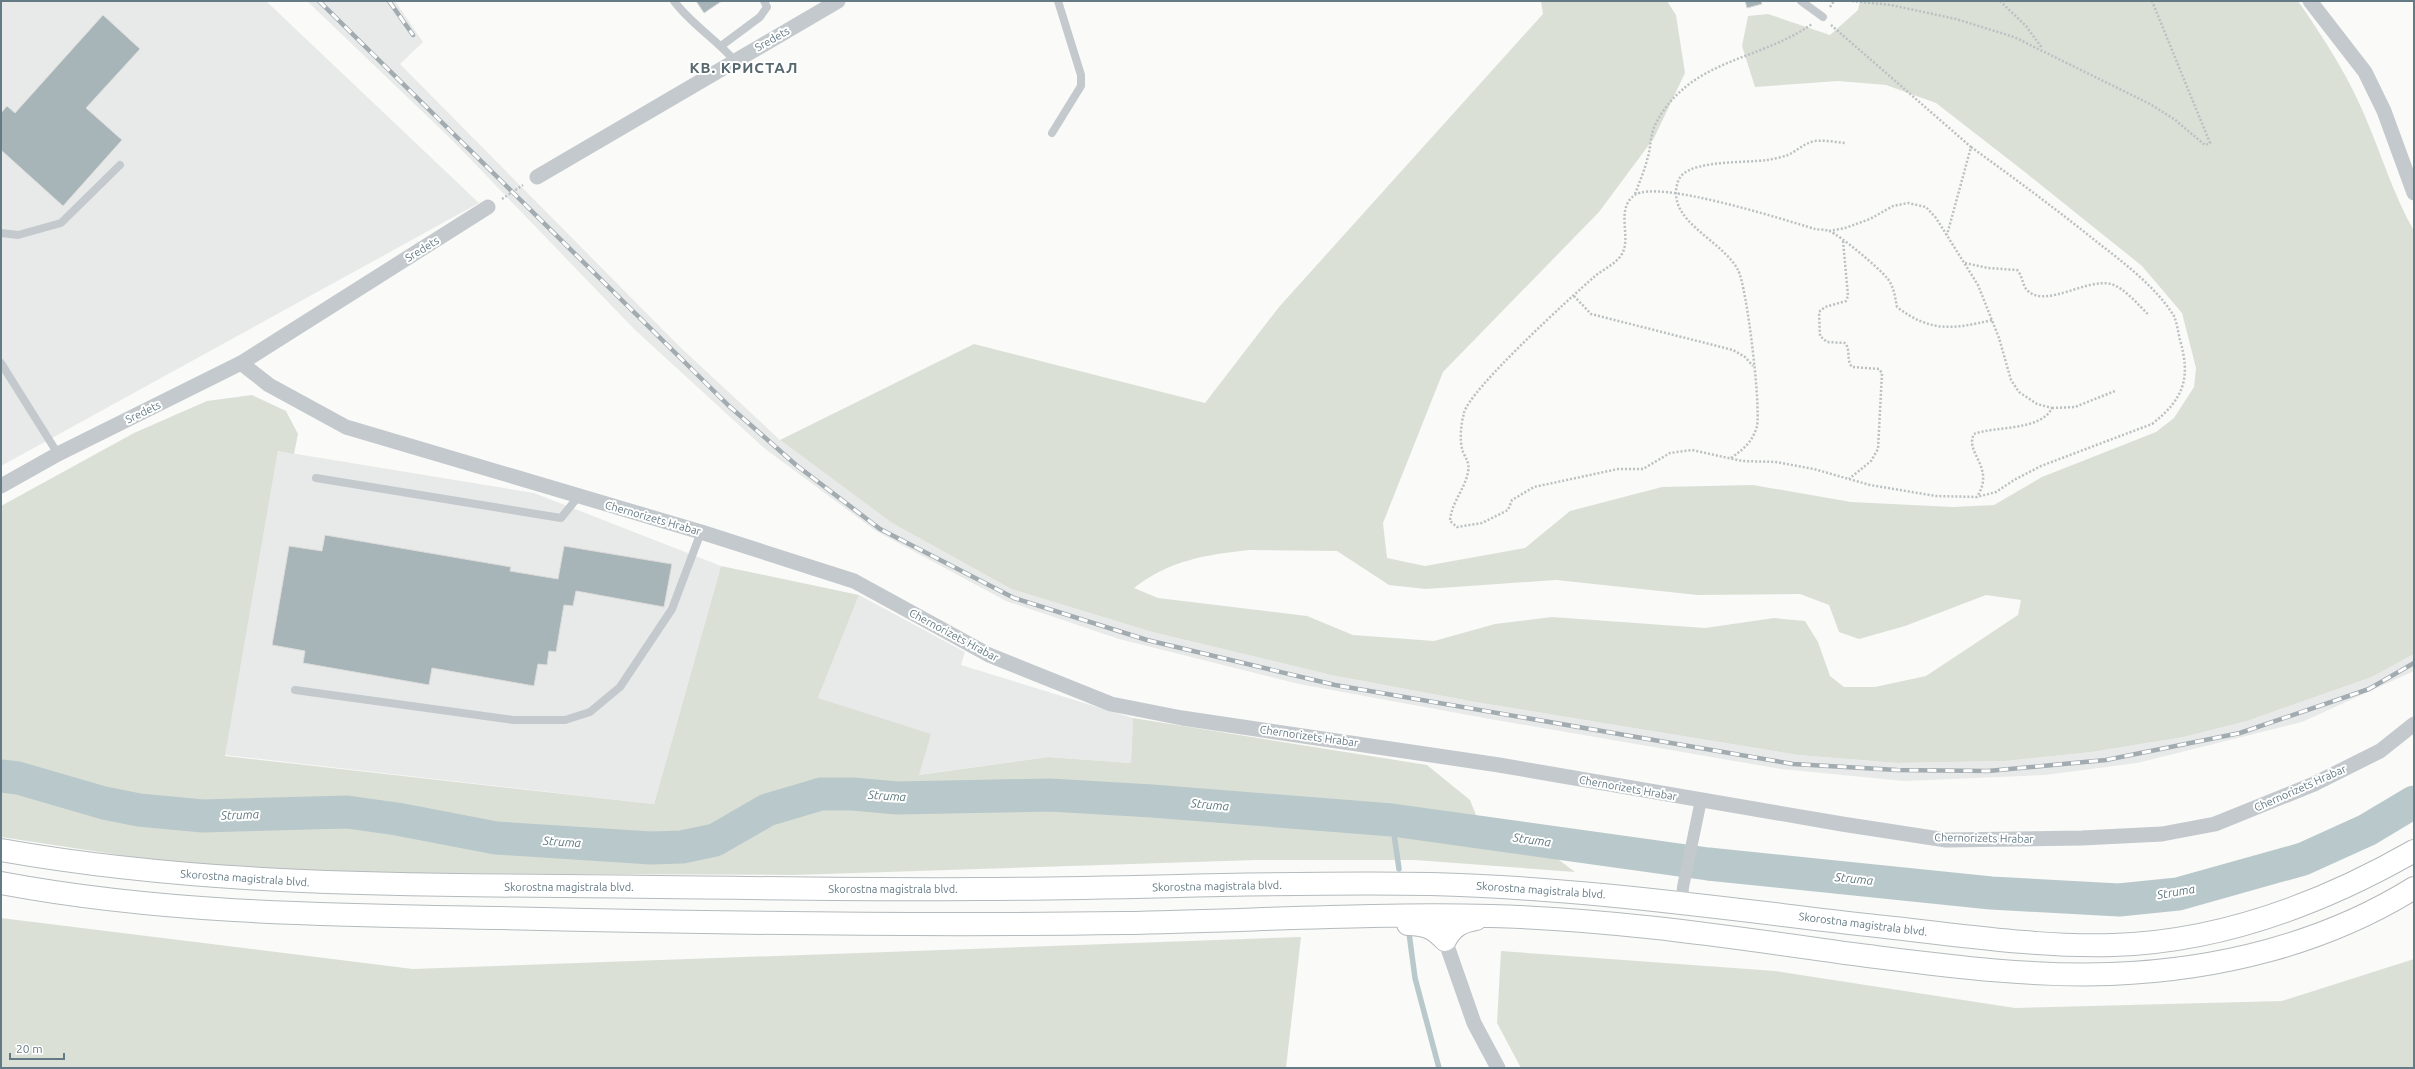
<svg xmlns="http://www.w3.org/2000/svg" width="2415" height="1069" viewBox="0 0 2415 1069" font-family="Ubuntu,sans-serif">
<rect width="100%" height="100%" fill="#fafaf8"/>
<path fill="#e8eae9" d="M 1,1 L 266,1 L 479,203 L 1,466 Z
M 307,1 L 395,1 L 423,42 L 400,64 L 679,346 L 780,440 L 892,523 L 1011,589 L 1152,632 L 1331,675 L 1475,702 L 1798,755 L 1897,763 L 2006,761 L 2092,752 L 2184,737 L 2247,721 L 2372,677 L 2414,654 L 2414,671 L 2302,722 L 2137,763 L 2045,775 L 1904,781 L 1781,769 L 1490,719 L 1299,684 L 1119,639 L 1006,601 L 876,531 L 764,448 L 634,329 L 452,140 Z
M 278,451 L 534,493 L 721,566 L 654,804 L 225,755 Z
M 859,595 L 965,652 L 961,665 L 1133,718 L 1131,763 L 1048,757 L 918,775 L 818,698 Z"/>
<path fill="#dbe0d7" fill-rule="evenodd" d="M 1541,1 L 1667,1 L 1676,15 L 1685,73 L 1654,138 L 1599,212 L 1443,372 L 1383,523 L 1387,558 L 1425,566 L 1525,548 L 1570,511 L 1662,487 L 1753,485 L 1851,502 L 1953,507 L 1994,505 L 2042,477 L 2156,432 L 2174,418 L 2194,387 L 2196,368 L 2182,313 L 2142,266 L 2021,169 L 1936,103 L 1886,85 L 1838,81 L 1755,87 L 1742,46 L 1748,16 L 1768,14 L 1830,35 L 1858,10 L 1860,1 L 2298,1 C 2321,34 2349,77 2364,114 C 2381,153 2393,194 2414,231 L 2414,654 L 2372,677 L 2247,721 L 2184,737 L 2092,752 L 2006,761 L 1897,763 L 1798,755 L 1475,702 L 1331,675 L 1152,632 L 1011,589 L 892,523 L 780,440 L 974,344 L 1205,403 L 1279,307 L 1543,14 ZM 1249,550 L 1337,551 L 1389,585 L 1426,589 L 1556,580 L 1698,595 L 1800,594 L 1829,605 L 1839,632 L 1859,639 L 1905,626 L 1986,595 L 2021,600 L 2018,615 L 1926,676 L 1875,687 L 1844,687 L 1830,676 L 1818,642 L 1805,621 L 1774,618 L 1705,628 L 1552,617 L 1495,624 L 1434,641 L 1353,635 L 1307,616 L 1158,598 L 1134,588 C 1170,560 1205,555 1249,550 Z
M 252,395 L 286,411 L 298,434 L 294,454 L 278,451 L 225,756 L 654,804 L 721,566 L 859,595 L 818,698 L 931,734 L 919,775 L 1048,757 L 1131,763 L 1133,718 L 1427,765 L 1470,800 L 1488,845 L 1551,854 L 1575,872 L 1415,860 L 1256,860 L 794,875 L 349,873 L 172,863 L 1,837 L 1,506 L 134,433 L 207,401 Z
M 1,918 L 413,969 L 1301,937 L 1286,1068 L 1,1068 Z
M 1501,951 L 1775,971 L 2015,1008 L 2282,1001 L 2414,959 L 2414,1068 L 1521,1068 L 1497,1023 Z"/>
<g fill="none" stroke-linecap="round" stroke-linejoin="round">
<path stroke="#b9c8ca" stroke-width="5.5" d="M 1392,820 L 1399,869
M 1409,933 L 1415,978 L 1439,1068"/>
<path stroke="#b9c8ca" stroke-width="33" d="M 1,776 L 18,778 L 104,803 L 139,810 L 203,816 L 347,812 L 397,819 L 496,838 L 651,848 L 682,847 L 715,840 L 767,810 L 821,794 L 853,794 L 897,798 L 1050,795 L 1152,801 L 1392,820 L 1708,864 L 1991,893 L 2119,900 L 2178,894 L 2303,859 L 2367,830 L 2414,802"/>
</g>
<path fill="#a7b4b8" stroke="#dcdcda" d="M 696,1 L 722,1 L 704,13 Z
M 1745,1 L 1761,1 L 1762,4 L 1747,8 Z
M 103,15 L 140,49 L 86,108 L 122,140 L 63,206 L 1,150 L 1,113 L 7,106 L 15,113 Z
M 325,535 L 511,567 L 510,571 L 558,579 L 564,546 L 672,564 L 664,607 L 576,591 L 573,606 L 564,605 L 556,652 L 549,651 L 547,665 L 538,664 L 534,686 L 432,668 L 429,685 L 303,663 L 305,651 L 272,645 L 289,546 L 322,551 Z"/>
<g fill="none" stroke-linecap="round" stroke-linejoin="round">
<g stroke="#b4babd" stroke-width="24">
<path id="trunk" d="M 1,850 C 187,883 374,885 562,886 C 701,887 840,890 978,889 C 1129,889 1280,881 1431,884 C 1587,888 1740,911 1894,928 C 1967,936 2040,947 2113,945 C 2219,942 2323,903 2414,851
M 1,883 C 166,914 333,915 500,918 C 708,923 916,926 1124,923 C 1246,921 1369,913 1491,916 C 1617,919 1743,939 1868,956 C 1948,966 2031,977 2111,974 C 2217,970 2324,944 2414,888
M 1408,924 C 1425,924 1434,928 1445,940 C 1453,926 1460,922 1476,919"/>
</g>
<path stroke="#bbc0c2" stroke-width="2.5" stroke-dasharray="2 2" stroke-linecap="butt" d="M 1852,1 L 1891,5 L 1956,19 L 2014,37 L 2150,104 L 2174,119 L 2205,145 L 2210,143 L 2152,1
M 2000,1 L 2026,26 L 2042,48
M 1830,7 L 1834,1
M 1831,25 L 1971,147 L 1947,235
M 1971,147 C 2014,178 2056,209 2097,242 C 2124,263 2156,287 2174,316 C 2177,323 2178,332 2180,340 C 2191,378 2184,399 2152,424 L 2041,466 L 2014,480 L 1996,492 L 1977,497 L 1936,496 L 1870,485 L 1814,469 L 1776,462 L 1742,461 L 1692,450 L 1670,453 L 1643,469 L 1618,469 L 1534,487 L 1512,500 L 1508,510 L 1482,523 L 1457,527 L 1450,521 C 1451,503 1465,489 1468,472 C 1470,463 1466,459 1463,452 C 1459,441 1461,424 1464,413 C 1469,390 1571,297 1594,277 C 1602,270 1612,266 1619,258 C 1635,241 1613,210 1635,195 C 1657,179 1785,220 1815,229 C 1819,230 1824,229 1829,231 C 1840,235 1879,268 1887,278 C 1894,286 1895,297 1897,307 C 1931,333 1954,329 1992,320
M 1635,194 C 1639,183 1644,172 1647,160 C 1651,149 1650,135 1655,125 C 1689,58 1758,62 1812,24
M 502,199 L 523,185
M 1829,231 L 1845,228 L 1870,219 L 1893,206 L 1908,203 L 1926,207 L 1936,218 L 1978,285 L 1999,338 L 2011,380 L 2019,392 L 2037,404 L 2052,408 C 2041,431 1995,426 1974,434 C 1964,453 1996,467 1977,497
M 1843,241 L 1848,296 L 1846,301 L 1825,307 L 1819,312 L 1820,336 L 1827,342 L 1845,343 C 1851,350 1846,360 1852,367 L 1879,369 L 1882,373 L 1878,449 L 1871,461 L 1849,479
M 1965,263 L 1988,268 L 2017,270 C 2023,276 2022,286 2028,291 C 2046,308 2087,278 2111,284 C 2125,288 2139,306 2149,315
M 1574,296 L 1591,314 L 1733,350 L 1745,357 L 1753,366
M 2052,408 L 2075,407 L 2115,391
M 1731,458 C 1744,449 1753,441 1757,426 C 1761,407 1747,287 1738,270 C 1725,245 1683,227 1677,201 C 1675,193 1676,181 1682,175 C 1697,160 1747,163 1767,160 C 1774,159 1782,157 1788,155 C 1797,151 1804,143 1815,141 C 1824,140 1835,142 1845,143"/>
<path stroke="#c3c9cc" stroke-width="8" d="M 674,1 C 691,24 716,39 735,61
M 1801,1 L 1823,17
M 721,46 L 760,17 L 767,7 L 764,1
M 1052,133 L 1081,86 L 1081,75 L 1058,1
M 1,233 L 18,235 L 61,223 L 120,165
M 1,363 L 58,454
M 316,478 L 561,518 L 578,497
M 295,690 L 514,720 L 565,720 L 590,712 L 620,687 L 672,609 L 701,532"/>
<path stroke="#c3c9cc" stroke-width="12" d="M 1682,902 L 1683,887 L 1701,800"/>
<path stroke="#c3c9cc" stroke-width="15" d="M 2310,1 L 2365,72 L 2384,111 L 2414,193
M 537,177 L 838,1
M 241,363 L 269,385 L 346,427 L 701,532 L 854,581 L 989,655 L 1111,704 L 1182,718 L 1499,765 L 1842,824 L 1946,840 L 2082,838 L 2162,834 L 2215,824 L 2314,784 L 2380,751 L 2414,724
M 1,486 L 58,454 L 241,363 L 488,207
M 1445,940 L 1474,1023 L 1498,1068"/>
<use href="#trunk" stroke="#fff" stroke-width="22"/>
<g stroke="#a2acb0" stroke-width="4.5">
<path id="rail" d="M 319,1 L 729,406 L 796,465 L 880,529 L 1014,598 L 1147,640 L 1335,685 L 1793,764 L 1897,770 L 1988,771 L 2106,760 L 2240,733 L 2369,689 L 2414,663
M 389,1 L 413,35"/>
</g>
<use href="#rail" stroke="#fff" stroke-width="3" stroke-dasharray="9" stroke-linecap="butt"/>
</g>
<g text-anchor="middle" stroke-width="4" stroke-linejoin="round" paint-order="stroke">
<g font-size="11" fill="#647a84" stroke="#fff">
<text transform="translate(772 39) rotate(-30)" y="4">Sredets</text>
<text transform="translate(422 249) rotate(-32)" y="4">Sredets</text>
<text transform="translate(143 412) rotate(-26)" y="4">Sredets</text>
<text transform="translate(653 518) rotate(16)" y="4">Chernorizets Hrabar</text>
<text transform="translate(954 635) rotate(28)" y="4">Chernorizets Hrabar</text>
<text transform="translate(1309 736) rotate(8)" y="4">Chernorizets Hrabar</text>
<text transform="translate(1628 788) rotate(10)" y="4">Chernorizets Hrabar</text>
<text transform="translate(2300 788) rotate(-24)" y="4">Chernorizets Hrabar</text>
<text transform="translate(1984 838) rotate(1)" y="4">Chernorizets Hrabar</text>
<text transform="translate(245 878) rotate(4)" y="4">Skorostna magistrala blvd.</text>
<text transform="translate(1217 886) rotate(-1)" y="4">Skorostna magistrala blvd.</text>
<text x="569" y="891">Skorostna magistrala blvd.</text>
<text x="893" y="893">Skorostna magistrala blvd.</text>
<text transform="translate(1541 890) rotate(4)" y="4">Skorostna magistrala blvd.</text>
<text transform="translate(1863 924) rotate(7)" y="4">Skorostna magistrala blvd.</text>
</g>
<g font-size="12" font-style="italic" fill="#5f797d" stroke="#fff">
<text transform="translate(887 796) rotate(4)" y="4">Struma</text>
<text transform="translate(1210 805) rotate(5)" y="4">Struma</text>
<text transform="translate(240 815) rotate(-2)" y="4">Struma</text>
<text transform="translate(1532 840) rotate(8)" y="4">Struma</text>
<text transform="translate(562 842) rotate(4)" y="4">Struma</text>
<text transform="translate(1854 879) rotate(6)" y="4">Struma</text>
<text transform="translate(2176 892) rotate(-10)" y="4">Struma</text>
</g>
<g font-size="15" font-weight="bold" letter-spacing="1" fill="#56686e" stroke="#fff">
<text x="744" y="73">КВ. КРИСТАЛ</text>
</g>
</g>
<rect width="2415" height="1069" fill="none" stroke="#647a84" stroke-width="4"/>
<path d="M10 1053v6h54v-6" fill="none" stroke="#647a84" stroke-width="2"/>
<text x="16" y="1053" font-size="12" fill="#647a84" stroke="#ffffff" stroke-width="3" paint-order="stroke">20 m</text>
</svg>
